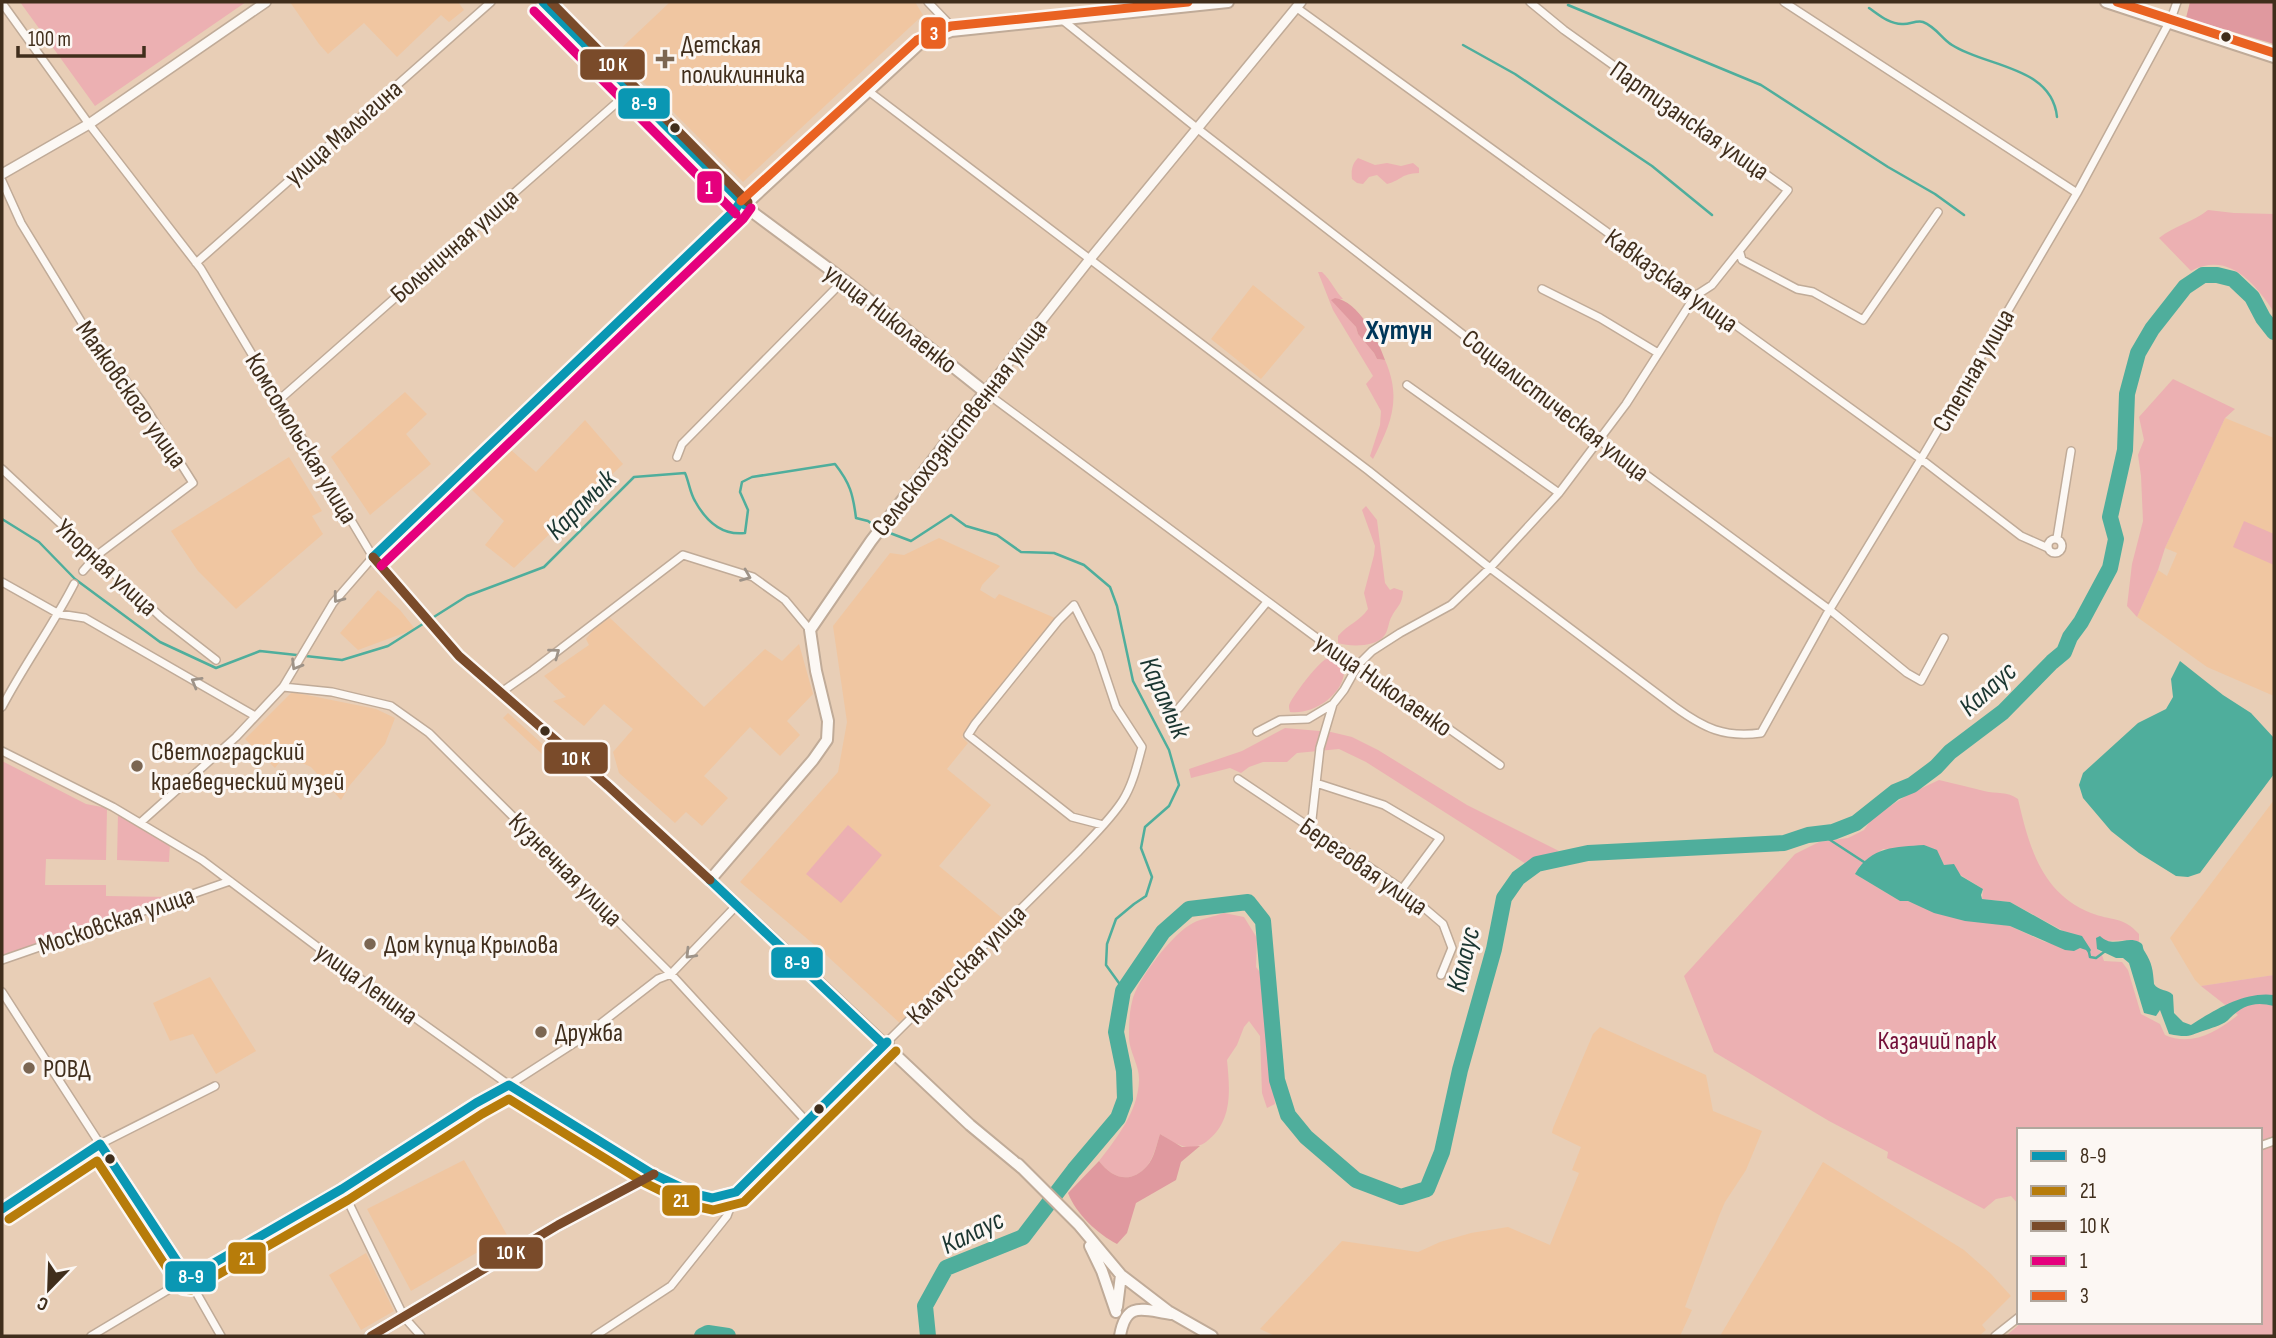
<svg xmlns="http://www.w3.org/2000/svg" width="2276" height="1338" viewBox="0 0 2276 1338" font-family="'Sofia Sans Condensed',sans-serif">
<rect width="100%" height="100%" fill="#e8ceb6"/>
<path fill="#f0c6a1" d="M 290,2 L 458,2 L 464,10 L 449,22 L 441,15 L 397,57 L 364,23 L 328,54 L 319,44 Z
M 670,2 L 915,2 L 923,15 L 743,182 L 615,54 Z
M 1253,285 L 1305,327 L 1261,379 L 1211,339 Z
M 405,392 L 427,414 L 406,434 L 431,464 L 370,515 L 331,457 Z
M 2225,418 L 2274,438 L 2274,696 L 2207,667 L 2137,617 L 2158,570 L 2167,576 L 2177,553 L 2165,548 Z
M 585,420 L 623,464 L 514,568 L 485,545 L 504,521 L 472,490 L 511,450 L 536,472 Z
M 289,457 L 322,511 L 312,516 L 323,534 L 236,609 L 198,571 L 171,531 Z
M 939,538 L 1000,566 L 982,585 L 980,590 L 995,599 L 999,594 L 1055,618 L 973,720 L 962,737 L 968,743 L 947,769 L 991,805 L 939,866 L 1007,922 L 904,1027 L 824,953 L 740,882 L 838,772 L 847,722 L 833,626 L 890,553 L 904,555 Z
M 378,590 L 400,610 L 415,629 L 358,650 L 340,633 Z
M 609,617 L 704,707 L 765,649 L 782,661 L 799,644 L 813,694 L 787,721 L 800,735 L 780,756 L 750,727 L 704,776 L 728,798 L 702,826 L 686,812 L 675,823 L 619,773 L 613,752 L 633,729 L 604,704 L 584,726 L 553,701 L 566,697 L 544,676 L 589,645 L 586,639 L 594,629 Z
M 292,692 L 376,709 L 395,718 L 385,744 L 350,785 L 341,800 L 311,767 L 285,755 L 275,768 L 245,739 Z
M 508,713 L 571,770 L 566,776 L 503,718 Z
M 2274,800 L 2274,975 L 2201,986 L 2195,980 L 2170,938 Z
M 210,977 L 256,1051 L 216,1074 L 193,1034 L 170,1041 L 153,1003 Z
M 1600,1027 L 1706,1075 L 1713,1111 L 1762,1131 L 1746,1170 L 1725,1202 L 1719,1216 L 1685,1307 L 1692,1310 L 1680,1336 L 1275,1336 L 1260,1329 L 1342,1241 L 1418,1252 L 1440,1242 L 1471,1233 L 1508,1227 L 1550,1245 L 1579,1173 L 1572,1170 L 1581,1147 L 1552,1133 L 1553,1128 L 1593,1034 Z
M 464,1160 L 507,1235 L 411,1291 L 367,1209 Z
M 1823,1162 L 1964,1250 L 1991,1274 L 2011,1296 L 1982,1325 L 1986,1330 L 1979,1336 L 1720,1336 Z
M 366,1253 L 394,1311 L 361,1330 L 329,1275 Z"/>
<path fill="#ecb0b2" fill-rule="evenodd" d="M 20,2 L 246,2 L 95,106 Z
M 1358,158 L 1375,165 L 1387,163 L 1401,166 L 1413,163 L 1419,168 L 1419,173 C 1400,174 1402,180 1387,184 L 1377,175 L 1369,177 L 1363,184 L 1357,183 L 1352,179 C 1351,170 1352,164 1358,158 Z
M 2208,210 L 2234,213 L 2274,214 L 2274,312 C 2255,284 2229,251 2191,271 L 2159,238 C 2174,226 2193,222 2208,210 Z
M 1318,272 L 1322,272 C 1331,280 1335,291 1343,299 L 1332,300 L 1356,327 L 1358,334 L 1374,353 L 1377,359 L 1385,360 C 1402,399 1391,424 1373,459 L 1370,456 L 1380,425 L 1381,411 L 1366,384 L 1373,376 L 1333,310 Z
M 2173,379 L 2235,409 L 2225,418 L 2165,548 L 2158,570 L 2137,617 L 2127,606 L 2132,564 L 2143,521 L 2141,476 L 2138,455 L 2144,440 L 2139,417 Z
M 1366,506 L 1377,520 L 1385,583 L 1390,590 L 1394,588 L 1403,591 C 1402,605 1398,605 1392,616 C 1388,622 1389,630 1384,636 C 1376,647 1350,647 1338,643 L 1338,636 C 1347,625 1360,621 1368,609 L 1364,593 L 1374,555 L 1375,546 L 1362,510 Z
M 2244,521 L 2274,534 L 2274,565 L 2233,547 Z
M 1328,658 L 1337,663 L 1344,673 C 1342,696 1312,715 1290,712 C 1289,707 1288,706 1291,701 C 1296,692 1319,661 1328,658 Z
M 1285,728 L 1331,732 L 1352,737 L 1378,750 L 1467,805 L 1559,851 L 1526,864 L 1366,762 L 1339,749 L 1297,753 L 1287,762 L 1263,762 L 1249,767 L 1241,773 L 1230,768 L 1191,778 L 1189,769 L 1242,751 Z
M 2,761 L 86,804 L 107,808 L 106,860 L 46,859 L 45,885 L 106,885 L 106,896 L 170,897 L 2,957 Z
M 1939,780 C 1954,784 1970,787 1984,791 C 1997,794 2007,791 2018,799 C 2029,846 2041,893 2091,913 C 2111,921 2123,916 2139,934 L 2139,942 L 2132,940 L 2105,941 L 2097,949 L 2101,952 L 2104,961 L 2122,962 L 2128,970 L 2141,1014 L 2160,1024 L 2165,1035 C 2191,1047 2217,1032 2238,1015 L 2201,986 L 2274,975 L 2274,1336 L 2006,1336 L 2022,1322 L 2260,1322 L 2260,1130 L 2019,1130 L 2019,1205 L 2011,1196 L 1996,1199 L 1984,1209 L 1887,1158 L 1888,1152 L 1829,1121 L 1714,1052 L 1684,976 L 1795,854 L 1819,842 L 1848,838 L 1864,830 L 1873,817 L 1909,794 ZM 1883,849 L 1936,850 L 1944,865 L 1983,889 L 1982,899 L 2010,902 L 2067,933 L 2091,950 L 2045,942 L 2010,926 L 1983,922 L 1908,901 L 1900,901 L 1855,874 L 1860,866 Z
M 118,813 L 170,844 L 169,862 L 117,860 Z
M 848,825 L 882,855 L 841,903 L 806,874 Z
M 1224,913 L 1244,917 L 1257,938 L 1256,967 L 1262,975 L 1275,1104 L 1267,1108 L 1262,1093 L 1260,1036 L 1249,1021 L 1244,1027 L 1237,1045 L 1227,1060 C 1230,1091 1233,1122 1206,1142 C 1199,1147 1188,1149 1180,1145 C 1173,1143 1167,1138 1160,1134 C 1157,1144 1153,1159 1147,1166 C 1130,1185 1112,1178 1099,1161 C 1117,1138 1138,1111 1139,1081 C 1140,1067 1130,1053 1129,1039 C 1129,1028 1129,1013 1132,1002 C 1136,980 1174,932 1193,923 C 1202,918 1214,917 1224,913 Z"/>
<path fill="#e0999f" d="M 2190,2 L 2274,3 L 2274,44 L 2186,18 Z
M 1335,298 C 1358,301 1378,339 1385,360 L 1377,359 L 1374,353 L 1358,334 L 1356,327 L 1331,300 Z
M 1160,1134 L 1182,1147 L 1200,1146 L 1181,1162 L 1176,1180 L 1136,1203 L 1127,1233 L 1117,1244 C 1098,1234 1076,1214 1068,1193 L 1099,1161 C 1112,1178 1130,1185 1147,1166 C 1154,1159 1157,1143 1160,1134 Z"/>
<path fill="#4fae9c" d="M 2180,661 L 2223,695 L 2251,713 L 2274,738 L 2274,774 L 2200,873 L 2188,877 L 2176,876 L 2139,853 L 2111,831 L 2083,798 L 2079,785 L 2083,773 L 2138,723 L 2166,709 L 2173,697 L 2171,679 Z
M 1924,845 L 1937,850 L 1944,865 L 1954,864 L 1961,876 L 1983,889 L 1981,895 L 1982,899 L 2010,902 L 2060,930 L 2082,936 L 2091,950 L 2089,954 L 2086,950 L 2080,948 L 2074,951 L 2065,950 L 2010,926 L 1965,921 L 1934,913 L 1908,901 L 1900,901 L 1855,874 C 1871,846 1896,847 1924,845 Z
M 2100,936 C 2113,949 2127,935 2139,942 C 2145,945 2141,946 2145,952 C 2152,963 2153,970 2154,984 C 2158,991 2168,989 2173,995 L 2174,1013 L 2183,1022 L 2191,1025 C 2214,1010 2245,991 2274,995 L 2274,1006 C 2255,1001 2243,1005 2230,1018 C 2224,1025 2214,1027 2206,1030 C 2188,1036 2189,1038 2169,1034 L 2160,1010 L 2156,1016 L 2144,1013 L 2129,963 L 2123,958 L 2116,958 L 2097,949 L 2096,938 Z"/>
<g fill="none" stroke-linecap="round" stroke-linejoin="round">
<path stroke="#4fae9c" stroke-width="2.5" d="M 1568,5 L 1761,85 L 1888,167 L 1935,194 L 1964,215
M 1869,8 C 1879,15 1889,24 1902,24 C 1909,25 1916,20 1923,22 C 1936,27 1942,39 1952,45 C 1986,67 2052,66 2057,117
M 1463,45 L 1515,74 L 1652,166 L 1712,215
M 2,519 L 39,542 L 75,579 L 160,642 L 216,668 L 260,651 L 342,660 L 388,646 L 467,596 L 544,567 L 634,477 L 685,473 C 689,482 690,493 695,501 C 706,521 721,536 745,533 L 748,510 L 740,492 L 742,482 L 752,477 L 835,464 C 850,483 853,494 856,518 L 868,521 L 876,527
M 882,530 L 911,541 L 951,515 L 966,526 L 997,535 L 1021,552 L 1054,553 L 1084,565 L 1110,587 L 1117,606 L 1133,681 L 1169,750 L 1179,785 L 1169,806 L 1145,827 L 1141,848 L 1152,877 L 1146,896 L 1134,904 L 1116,919 L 1107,944 L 1106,965 L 1124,990
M 1821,834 L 1867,864
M 2089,952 L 2090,957 L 2096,958 L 2104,952"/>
<path stroke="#4fae9c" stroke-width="16" d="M 702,1336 L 708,1333 L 728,1336
M 928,1336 L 925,1306 L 946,1268 L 1023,1237 L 1074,1170 L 1118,1118 L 1125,1099 L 1124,1071 L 1116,1032 L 1123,991 L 1163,932 L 1189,909 L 1248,902 L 1263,921 L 1277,1080 L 1288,1115 L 1306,1137 L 1356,1180 L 1401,1197 L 1427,1189 L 1442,1152 L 1460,1070 L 1494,949 L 1504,898 L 1518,878 L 1537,864 L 1588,853 L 1784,843 L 1808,835 L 1833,832 L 1856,823 L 1895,792 L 1912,785 L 1936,767 L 1950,752 L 2003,712 L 2052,662 L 2064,652 L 2070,637 L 2081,622 L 2110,568 L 2116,539 L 2110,517 L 2125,450 L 2127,394 L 2138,353 L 2152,329 L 2185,287 L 2203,275 L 2217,275 L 2233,279 L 2252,297 L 2263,318 L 2274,332"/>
<g stroke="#c0ab98" stroke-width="10">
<path id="minor" d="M 928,2 L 951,26
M 1784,2 L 2077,193
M 2,3 L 89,124 L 201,269 L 373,557 L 333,603 L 283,687 L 236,737 L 140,823
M 1297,8 L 1921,459 L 2021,536 L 2048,548
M 1060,18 L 1198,129 L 1599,440 L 1830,610 L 1907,673 L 1921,681 L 1944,638
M 867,90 L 1369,471 L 1490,568 L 1675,707 C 1704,728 1724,738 1761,733 L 1827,614 L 1921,459 L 2077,193 L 2171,19 L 2177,2
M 2,181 L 21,223 L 82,323 L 142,402 L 193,483 L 96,556 L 83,571
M 1740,253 L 1742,260 L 1797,289 L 1813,292 L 1863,320 L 1938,212
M 196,263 L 491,2
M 1542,289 L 1600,318 L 1658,353
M 1407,385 L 1559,493
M 985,392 L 1321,641 L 1339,651 L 1500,765
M 279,400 L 630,91
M 677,457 L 682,444 L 844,280
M 2,469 L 162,618 L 216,660
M 2057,538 L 2071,451
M2048 546a7 7 0 1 1 14 0a7 7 0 1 1-14 0Z
M 2,582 L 59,614 L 85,618 L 255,716
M 283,687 L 332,692 L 391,706 L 429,733 L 671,974 L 807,1122
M 500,693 L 533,670 L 683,555 L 753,577 L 785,600 L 810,630
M 2,707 C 24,665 52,627 74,584
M 1179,708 L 1267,602
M 1257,732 L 1280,720 L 1308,719 L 1333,704
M 2,751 L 113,807 L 202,860 L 348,970 L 509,1085 L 582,1038 L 658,979 L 671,974 L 737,905
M 1238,779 L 1402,889 L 1443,924 L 1452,948 L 1441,975
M 1316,783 L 1384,805 L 1440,838 L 1402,889
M 1311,828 L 1320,748 L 1333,704 L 1344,690 L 1358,665 L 1372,651 L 1400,633 L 1451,605 L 1490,568 L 1559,493 L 1626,404 L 1695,296 L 1712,285 L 1788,190 L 1564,30 L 1530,2
M 2,960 L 230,881
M 2,992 L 100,1144 L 215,1086
M 887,1042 L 1078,852 C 1093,836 1111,819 1123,800 C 1133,784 1137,765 1142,747 L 1116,707 L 1098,653 L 1074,605 L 1058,621 L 975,724 L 968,735 L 1072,817 L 1103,825
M 2260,1146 L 2274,1141
M 342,1189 L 404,1317 L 421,1336
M 91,1336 L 188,1278 L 221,1336
M 595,1336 L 671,1286 L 727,1216 L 736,1192
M 1995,1336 L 2019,1317"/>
</g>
<g stroke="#c0ab98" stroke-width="12">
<path id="tertiary" d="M 2,174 L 89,124 L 266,2
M 985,392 L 1090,259 L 1301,2
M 710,880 L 608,786 L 459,656 L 373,557 L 735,210 L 741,201"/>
</g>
<g stroke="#c0ab98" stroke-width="14">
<path id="secondary" d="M 543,2 L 755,214 L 844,280 L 985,392 L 871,541 L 810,630 L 816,671 L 828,721 L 827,740 L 813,760 L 710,880 L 970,1125 L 1023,1169
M 2106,2 L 2274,57
M 745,205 L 919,44 L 951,31 L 1228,2
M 1018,1164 L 1079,1225 L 1121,1275 L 1168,1311 L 1212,1336
M 2,1209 L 100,1144 L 188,1278 L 342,1189 L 476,1103 L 509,1085 L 651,1173 L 695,1194 L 712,1198 L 736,1192 L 884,1045 L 888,1044
M 1090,1246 L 1102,1271 L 1116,1312
M 1117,1307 L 1121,1275
M 371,1336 L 558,1225 L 654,1174
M 1120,1336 C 1126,1300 1143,1310 1171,1314"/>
</g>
<use href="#minor" stroke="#fcf8f4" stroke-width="7"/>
<use href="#tertiary" stroke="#fcf8f4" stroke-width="9"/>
<use href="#secondary" stroke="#fcf8f4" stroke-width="10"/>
<path stroke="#c7c0b9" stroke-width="2.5" stroke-dasharray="10 5" stroke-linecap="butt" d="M 1745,1336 L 1745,1335"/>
<g stroke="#fcf7f3" stroke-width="14">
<path id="bus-1" d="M 543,2 L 745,205
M 373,557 L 735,210 L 741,201
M 710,880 L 884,1045
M 2,1209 L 100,1144 L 188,1278 L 342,1189 L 476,1103 L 509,1085 L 651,1173 L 695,1194 L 712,1198 L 736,1192 L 887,1042"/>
</g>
<g stroke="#fcf7f3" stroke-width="14">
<path id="bus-2" d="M 9,1219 L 97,1161 L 178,1285 L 183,1289 L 191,1290 L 348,1200 L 482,1114 L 509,1099 L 645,1183 L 690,1205 L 713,1210 L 744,1202 L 896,1051"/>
</g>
<g stroke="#fcf7f3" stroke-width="14">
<path id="bus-3" d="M 551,2 L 748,202
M 373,557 L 459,656 L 608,786 L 710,880
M 371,1336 L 558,1225 L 654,1174"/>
</g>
<g stroke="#fcf7f3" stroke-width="14">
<path id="bus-4" d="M 534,11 L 736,214
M 381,566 L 743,219 L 751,208"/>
</g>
<g stroke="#fcf7f3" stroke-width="14">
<path id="bus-5" d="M 2117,2 L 2274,53
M 741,201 L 917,40 L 951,26 L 1188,2"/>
</g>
<use href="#bus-1" stroke="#0a97b3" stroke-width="9"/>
<use href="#bus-2" stroke="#b77c0a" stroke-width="9"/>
<use href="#bus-3" stroke="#7a4b2a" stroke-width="9"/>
<use href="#bus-4" stroke="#e5007d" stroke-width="9"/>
<use href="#bus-5" stroke="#e96222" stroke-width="9"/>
</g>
<defs><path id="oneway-chevron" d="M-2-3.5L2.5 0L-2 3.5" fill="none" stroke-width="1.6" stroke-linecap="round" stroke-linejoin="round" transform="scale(1.75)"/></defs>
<g stroke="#9e9388">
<use href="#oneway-chevron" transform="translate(746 576) rotate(22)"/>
<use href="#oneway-chevron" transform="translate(338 598) rotate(127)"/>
<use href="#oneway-chevron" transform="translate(555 653) rotate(-37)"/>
<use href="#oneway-chevron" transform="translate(296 665) rotate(121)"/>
<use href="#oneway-chevron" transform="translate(196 682) rotate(-150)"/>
<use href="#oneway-chevron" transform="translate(690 954) rotate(134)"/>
</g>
<g fill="#402e1c" stroke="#fcf7f3" stroke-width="2.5">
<circle cx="2226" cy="37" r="6"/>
<circle cx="675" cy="128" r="6"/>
<circle cx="545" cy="731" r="6"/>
<circle cx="819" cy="1109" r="6"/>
<circle cx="110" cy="1159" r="6"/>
</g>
<g fill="#7b6652" stroke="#fcf7f3" stroke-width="2.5">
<path d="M661.5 48.5h7v7h7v7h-7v7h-7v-7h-7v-7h7z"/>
<circle cx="137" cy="766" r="7"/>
<circle cx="370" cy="944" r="7"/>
<circle cx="541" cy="1032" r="7"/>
<circle cx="29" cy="1068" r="7"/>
</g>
<g text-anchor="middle" stroke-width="6" stroke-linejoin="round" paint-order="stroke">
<g font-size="26" fill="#402e1c" stroke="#fcf7f3" text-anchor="start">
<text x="681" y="53">Детская<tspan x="681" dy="30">поликлинника</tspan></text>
<text x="151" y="760">Светлоградский<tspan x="151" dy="30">краеведческий музей</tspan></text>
<text x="384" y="953">Дом купца Крылова</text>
<text x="555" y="1041">Дружба</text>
<text x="43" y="1077">РОВД</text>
</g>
<g font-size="26" fill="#402e1c" stroke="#fcf7f3">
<text transform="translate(1690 120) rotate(35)" y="9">Партизанская улица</text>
<text transform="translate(343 132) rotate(-41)" y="9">улица Малыгина</text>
<text transform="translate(454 245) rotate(-41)" y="9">Больничная улица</text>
<text transform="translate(1672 280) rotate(36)" y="9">Кавказская улица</text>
<text transform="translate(891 318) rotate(38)" y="9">улица Николаенко</text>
<text transform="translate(1973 370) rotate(-60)" y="9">Степная улица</text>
<text transform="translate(132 394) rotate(55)" y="9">Маяковского улица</text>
<text transform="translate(1556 405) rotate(38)" y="9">Социалистическая улица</text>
<text transform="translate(959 427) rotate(-52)" y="9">Сельскохозяйственная улица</text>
<text transform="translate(302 438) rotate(59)" y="9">Комсомольская улица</text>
<text transform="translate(107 567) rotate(43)" y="9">Упорная улица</text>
<text transform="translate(1384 684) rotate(35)" y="9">улица Николаенко</text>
<text transform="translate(1364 866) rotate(35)" y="9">Береговая улица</text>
<text transform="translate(566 869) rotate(45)" y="9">Кузнечная улица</text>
<text transform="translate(116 920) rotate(-19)" y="9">Московская улица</text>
<text transform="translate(966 964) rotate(-45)" y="9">Калаусская улица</text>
<text transform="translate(367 983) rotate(36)" y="9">улица Ленина</text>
</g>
<g font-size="26" fill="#730f38" stroke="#fcf7f3">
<text x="1937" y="1049">Казачий парк</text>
</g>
<g font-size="28" font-weight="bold" fill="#003658" stroke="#fcf7f3">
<text x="1399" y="339">Хутун</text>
</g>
<g font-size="28" font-style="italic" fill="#1b3631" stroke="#fcf7f3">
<text transform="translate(580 504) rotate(-45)" y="10">Карамык</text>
<text transform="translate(1987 688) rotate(-42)" y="10">Калаус</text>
<text transform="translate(1166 697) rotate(66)" y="10">Карамык</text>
<text transform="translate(1462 959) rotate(-76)" y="10">Калаус</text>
<text transform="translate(972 1231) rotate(-26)" y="10">Калаус</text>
</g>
</g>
<g stroke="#fcf7f3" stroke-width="2.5">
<rect x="920" y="16" width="27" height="34" rx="7" fill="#e96222"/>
<rect x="579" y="48" width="67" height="33" rx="7" fill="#7a4b2a"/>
<rect x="617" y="87" width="54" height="33" rx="7" fill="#0a97b3"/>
<rect x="696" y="170" width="27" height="34" rx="7" fill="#e5007d"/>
<rect x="543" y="741" width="66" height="34" rx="7" fill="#7a4b2a"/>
<rect x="770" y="946" width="54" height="33" rx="7" fill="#0a97b3"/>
<rect x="661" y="1184" width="40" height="33" rx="7" fill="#b77c0a"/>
<rect x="478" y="1236" width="66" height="34" rx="7" fill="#7a4b2a"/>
<rect x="227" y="1241" width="40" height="34" rx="7" fill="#b77c0a"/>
<rect x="164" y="1260" width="53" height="33" rx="7" fill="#0a97b3"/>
</g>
<g font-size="19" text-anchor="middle" font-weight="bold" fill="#fff">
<text x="934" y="40">3</text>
<text x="613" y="71">10 К</text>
<text x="644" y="110">8-9</text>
<text x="709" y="194">1</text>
<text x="576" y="765">10 К</text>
<text x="797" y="969">8-9</text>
<text x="681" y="1207">21</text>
<text x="511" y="1259">10 К</text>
<text x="247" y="1265">21</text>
<text x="191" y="1283">8-9</text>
</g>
<rect width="2276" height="1338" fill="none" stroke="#402e1c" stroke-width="7"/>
<rect x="2017" y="1128" width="245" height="196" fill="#fcf7f3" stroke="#b1a79d" stroke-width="2"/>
<rect x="2031" y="1151" width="35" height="10" fill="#0a97b3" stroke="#b1a79d" stroke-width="2"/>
<text x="2080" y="1163" font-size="21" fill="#402e1c">8-9</text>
<rect x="2031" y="1186" width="35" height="10" fill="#b77c0a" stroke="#b1a79d" stroke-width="2"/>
<text x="2080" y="1198" font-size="21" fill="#402e1c">21</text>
<rect x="2031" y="1221" width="35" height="10" fill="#7a4b2a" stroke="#b1a79d" stroke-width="2"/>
<text x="2080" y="1233" font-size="21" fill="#402e1c">10 К</text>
<rect x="2031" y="1256" width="35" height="10" fill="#e5007d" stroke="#b1a79d" stroke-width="2"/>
<text x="2080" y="1268" font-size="21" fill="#402e1c">1</text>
<rect x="2031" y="1291" width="35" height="10" fill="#e96222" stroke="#b1a79d" stroke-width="2"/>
<text x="2080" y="1303" font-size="21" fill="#402e1c">3</text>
<g transform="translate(49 1289) rotate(203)" stroke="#fcf7f3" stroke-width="5" paint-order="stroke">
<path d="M0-5L12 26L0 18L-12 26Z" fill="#402e1c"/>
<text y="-10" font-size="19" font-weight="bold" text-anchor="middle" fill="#402e1c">С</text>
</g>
<path d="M18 46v10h126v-10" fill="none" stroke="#402e1c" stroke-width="3.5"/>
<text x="28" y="46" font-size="21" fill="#402e1c" stroke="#fcf7f3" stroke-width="5" paint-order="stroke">100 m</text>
</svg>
